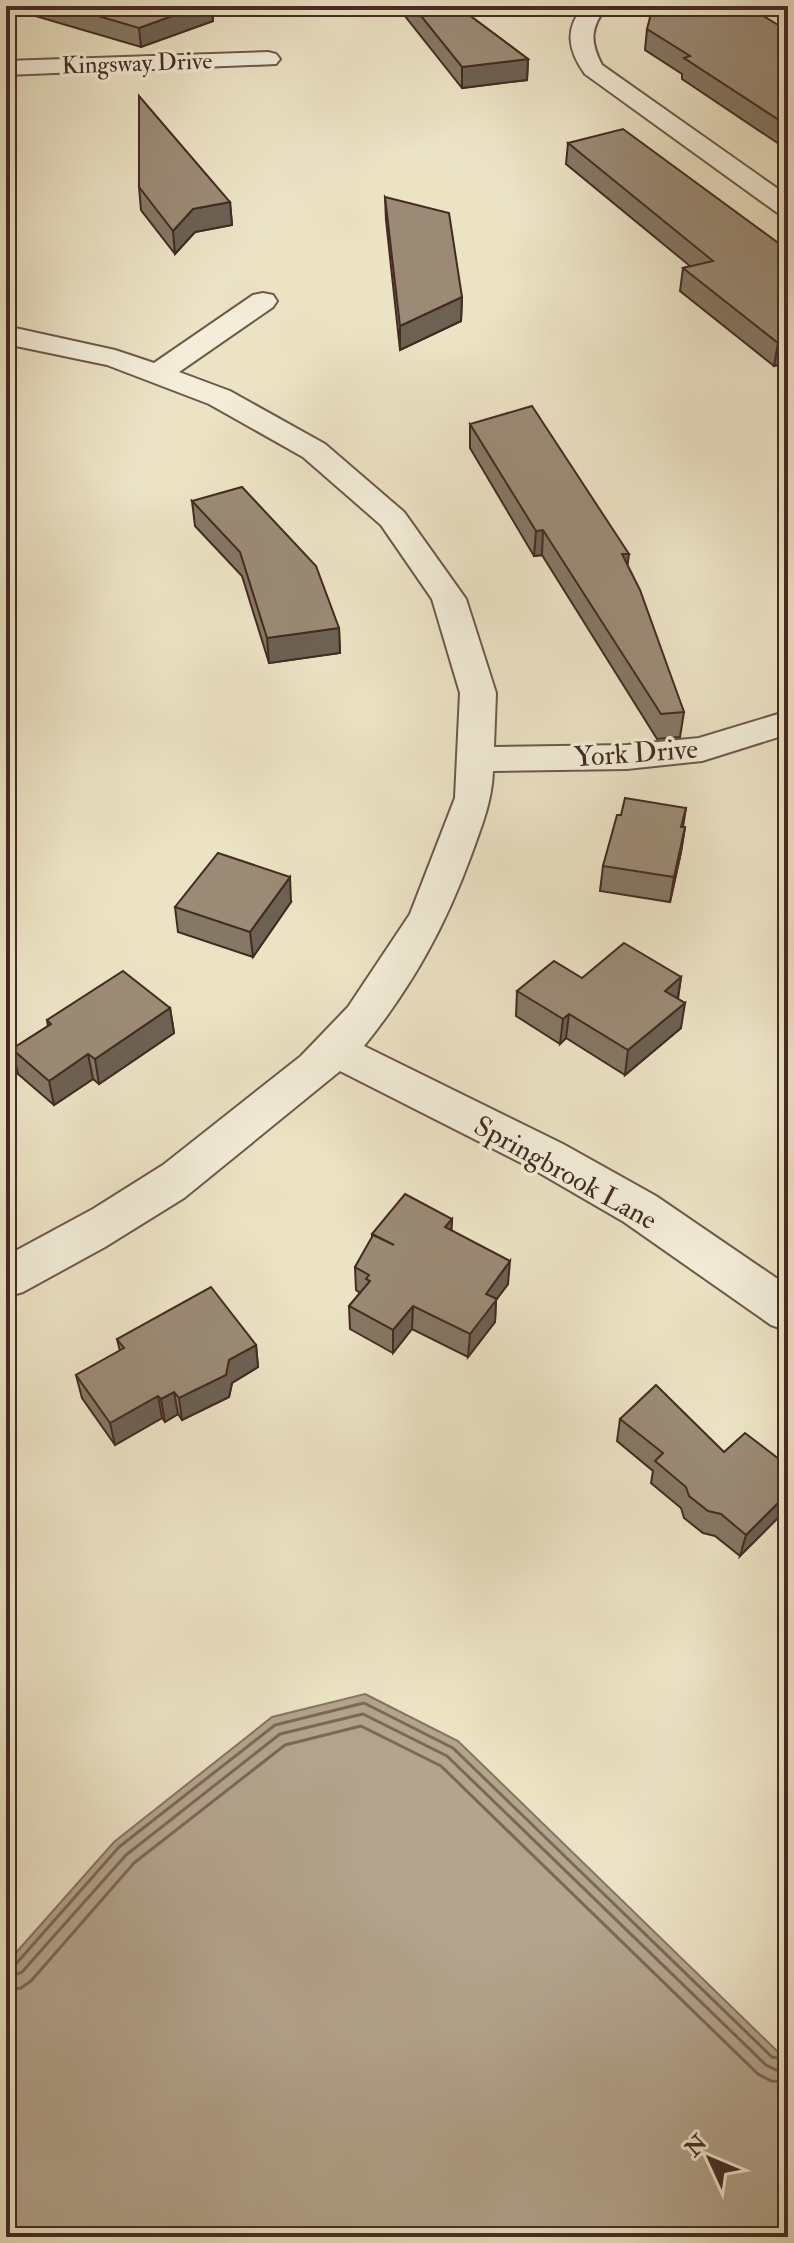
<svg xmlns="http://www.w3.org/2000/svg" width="794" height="2243" viewBox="0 0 794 2243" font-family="'IM FELL Double Pica',serif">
<rect width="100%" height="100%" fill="#ece3c5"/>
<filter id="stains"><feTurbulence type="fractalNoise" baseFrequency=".0025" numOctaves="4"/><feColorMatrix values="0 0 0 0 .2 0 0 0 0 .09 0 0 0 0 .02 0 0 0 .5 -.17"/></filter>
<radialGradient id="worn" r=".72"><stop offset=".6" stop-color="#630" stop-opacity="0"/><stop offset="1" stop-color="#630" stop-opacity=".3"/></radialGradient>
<path fill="#b3a48d" stroke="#867462" stroke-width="2" d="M 365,1694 L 458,1741 L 778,2052 L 788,2052 L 788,2237 L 6,2237 L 6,1964 L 114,1842 L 272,1717 Z"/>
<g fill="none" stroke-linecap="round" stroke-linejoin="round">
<path stroke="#7b6857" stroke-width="3" d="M 6,1968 L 15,1965 L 119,1847 L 275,1725 L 364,1703 L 453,1748 L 772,2057 L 788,2060
M 6,1978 L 22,1972 L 126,1855 L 280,1734 L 363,1714 L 447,1756 L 766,2065 L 776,2070 L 788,2070
M 6,1990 L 21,1988 L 31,1981 L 134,1863 L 285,1745 L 361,1726 L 441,1766 L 758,2074 L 771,2081 L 788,2082"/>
<g stroke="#6d594a" stroke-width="4">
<path id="minor" d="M 584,6 L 607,6 C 591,27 589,40 602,65 L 788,196 L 788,216 L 779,214 L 585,74 C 568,50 564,29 584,6 Z
M 268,52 L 276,54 L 280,59 L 276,64 L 6,75 L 6,61 Z
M 263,293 L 273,295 L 277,301 L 273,307 L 179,372 L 230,391 L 325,444 L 404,512 L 466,599 L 496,693 L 494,747 L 627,745 L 699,738 L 788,711 L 788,734 L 702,761 L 627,769 L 493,771 C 492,801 482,825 472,853 C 445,927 413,985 364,1046 L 563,1144 L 656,1196 L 788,1286 L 788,1331 L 771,1325 L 624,1222 L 531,1168 L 340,1071 L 184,1198 L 105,1247 L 23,1292 L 6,1297 L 6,1256 L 93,1209 L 163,1165 L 301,1056 L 348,1007 L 410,914 L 455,798 L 460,693 L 432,599 L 381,525 L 303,457 L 209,404 L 107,365 L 6,344 L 6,326 L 115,350 L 154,363 L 253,295 Z"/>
</g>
<use href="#minor" fill="#f3edd9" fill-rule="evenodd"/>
</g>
<path fill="#857865" stroke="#432b21" stroke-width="2" d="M 24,6 L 212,6 L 213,21 L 141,47 L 25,13 Z
M 397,6 L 457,6 L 528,59 L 527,80 L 462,88 Z
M 647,29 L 788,31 L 788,150 L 682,79 L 682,74 L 645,50 Z
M 568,143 L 788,250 L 788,362 L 774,366 L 680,291 L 683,268 L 690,266 L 566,164 Z
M 139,187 L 230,202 L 232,225 L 195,232 L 175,254 L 141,210 Z
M 385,197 L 462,297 L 461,321 L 400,350 L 386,220 Z
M 470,424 L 627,565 L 684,712 L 680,737 L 657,739 L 542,555 L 534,556 L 470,448 Z
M 192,501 L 339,628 L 340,653 L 269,663 L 242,576 L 195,526 Z
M 686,808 L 683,827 L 685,827 L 681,852 L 670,902 L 600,891 L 603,866 L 621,815 Z
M 291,902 L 253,957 L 178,932 L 175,907 Z
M 681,977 L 678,999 L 681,1028 L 625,1075 L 566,1038 L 560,1044 L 516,1016 L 517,991 L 582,978 Z
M 170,1008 L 174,1033 L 99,1084 L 93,1079 L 54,1105 L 18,1074 L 12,1049 L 48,1026 L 47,1020 Z
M 452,1219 L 451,1230 L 508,1284 L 496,1300 L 495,1322 L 468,1357 L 412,1329 L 393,1353 L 350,1329 L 349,1306 L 360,1293 L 356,1290 L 355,1267 L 372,1238 L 372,1234 Z
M 117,1339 L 256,1345 L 258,1367 L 232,1383 L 229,1397 L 182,1420 L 178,1414 L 165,1422 L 162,1418 L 115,1445 L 82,1398 L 76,1375 L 120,1351 Z
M 620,1419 L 724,1452 L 788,1466 L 740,1556 L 715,1536 L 703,1533 L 684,1518 L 681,1508 L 651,1483 L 653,1471 L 617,1441 Z"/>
<path fill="#6c6153" stroke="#432b21" stroke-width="2" d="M 200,6 L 212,6 L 213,21 L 141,47 L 139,28 Z
M 528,59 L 527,80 L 462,88 L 462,67 Z
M 230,202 L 232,225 L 195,232 L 175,254 L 173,231 L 193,209 Z
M 462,297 L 461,321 L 400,350 L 400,326 Z
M 788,340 L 788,362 L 774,366 L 778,343 Z
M 543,530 L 542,555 L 534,556 L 536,531 Z
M 622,554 L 629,554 L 626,578 Z
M 339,628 L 340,653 L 269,663 L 267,638 Z
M 685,827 L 681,852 L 670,902 L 674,877 Z
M 290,877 L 291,902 L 253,957 L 250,932 Z
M 681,977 L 677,1002 L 665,991 Z
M 685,1003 L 681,1028 L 625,1075 L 628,1050 Z
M 170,1008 L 174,1033 L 99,1084 L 95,1059 Z
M 569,1014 L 566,1038 L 560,1044 L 563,1019 Z
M 88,1054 L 93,1079 L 54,1105 L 49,1081 Z
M 452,1219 L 451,1242 L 445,1227 Z
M 510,1261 L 508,1284 L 496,1300 L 495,1322 L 468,1357 L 470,1334 L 486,1294 Z
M 413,1306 L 412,1329 L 393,1353 L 393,1330 Z
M 256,1345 L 258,1367 L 232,1383 L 229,1397 L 182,1420 L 179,1398 L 229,1360 Z
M 174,1392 L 178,1414 L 165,1422 L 161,1399 Z
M 158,1396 L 162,1418 L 115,1445 L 110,1423 Z
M 788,1493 L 788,1508 L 740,1556 L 746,1535 Z"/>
<path fill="#9b8b76" stroke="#432b21" stroke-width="2" d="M 64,6 L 200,6 L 139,28 Z
M 413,6 L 457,6 L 528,59 L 462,67 Z
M 653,6 L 747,6 L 788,31 L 788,126 L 684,58 L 690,56 L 647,29 Z
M 139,96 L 230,202 L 193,209 L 173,231 L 139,187 Z
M 623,129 L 788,250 L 788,340 L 778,343 L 683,268 L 713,261 L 568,143 Z
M 385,197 L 449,213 L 462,297 L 400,326 Z
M 532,406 L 629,554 L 622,554 L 640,590 L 684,712 L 661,714 L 543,530 L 536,531 L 470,424 Z
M 242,487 L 316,566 L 339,628 L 267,638 L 240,552 L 192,501 Z
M 625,798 L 686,808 L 681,827 L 685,827 L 674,877 L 603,866 L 617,815 L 621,815 Z
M 218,853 L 290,877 L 250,932 L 175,907 Z
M 624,943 L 681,977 L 665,991 L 685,1003 L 628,1050 L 569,1014 L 563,1019 L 517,991 L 554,961 L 582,978 Z
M 123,971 L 170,1008 L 95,1059 L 88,1054 L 49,1081 L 12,1049 L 51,1024 L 47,1020 Z
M 405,1194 L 452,1219 L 445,1227 L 510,1261 L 486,1294 L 497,1299 L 470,1334 L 413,1306 L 393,1330 L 349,1306 L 370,1281 L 366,1279 L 369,1275 L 355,1267 L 373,1235 L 394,1245 L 372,1234 Z
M 211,1287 L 256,1345 L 229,1360 L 226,1375 L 179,1398 L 174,1392 L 161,1399 L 158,1396 L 110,1423 L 76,1375 L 124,1348 L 117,1339 Z
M 656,1385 L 724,1452 L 745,1433 L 788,1466 L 788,1493 L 746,1535 L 721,1514 L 708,1511 L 689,1496 L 686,1487 L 655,1461 L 663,1453 L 620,1419 Z"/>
<g text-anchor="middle" stroke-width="7" stroke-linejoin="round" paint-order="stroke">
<g font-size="24" fill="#432b21" stroke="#f3edd9">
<text transform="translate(137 63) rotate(-2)" y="8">Kingsway Drive</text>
</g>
<g font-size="28" fill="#432b21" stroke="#f3edd9">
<text transform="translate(636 752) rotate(-4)" y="10">York Drive</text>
<text transform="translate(566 1172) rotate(29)" y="10">Springbrook Lane</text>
</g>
</g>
<rect width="794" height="2243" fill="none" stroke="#ece3c5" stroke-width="32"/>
<rect x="8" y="8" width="778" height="2227" fill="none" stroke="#432b21" stroke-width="4"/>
<rect x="16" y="16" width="762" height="2211" fill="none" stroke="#432b21" stroke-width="2"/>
<g transform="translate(710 2159) rotate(314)" stroke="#f3edd9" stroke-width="6" paint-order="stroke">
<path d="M0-6L14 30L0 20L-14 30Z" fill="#432b21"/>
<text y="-12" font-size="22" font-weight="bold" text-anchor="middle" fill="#432b21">N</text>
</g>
<rect width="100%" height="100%" filter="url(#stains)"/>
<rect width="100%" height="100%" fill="url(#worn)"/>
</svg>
